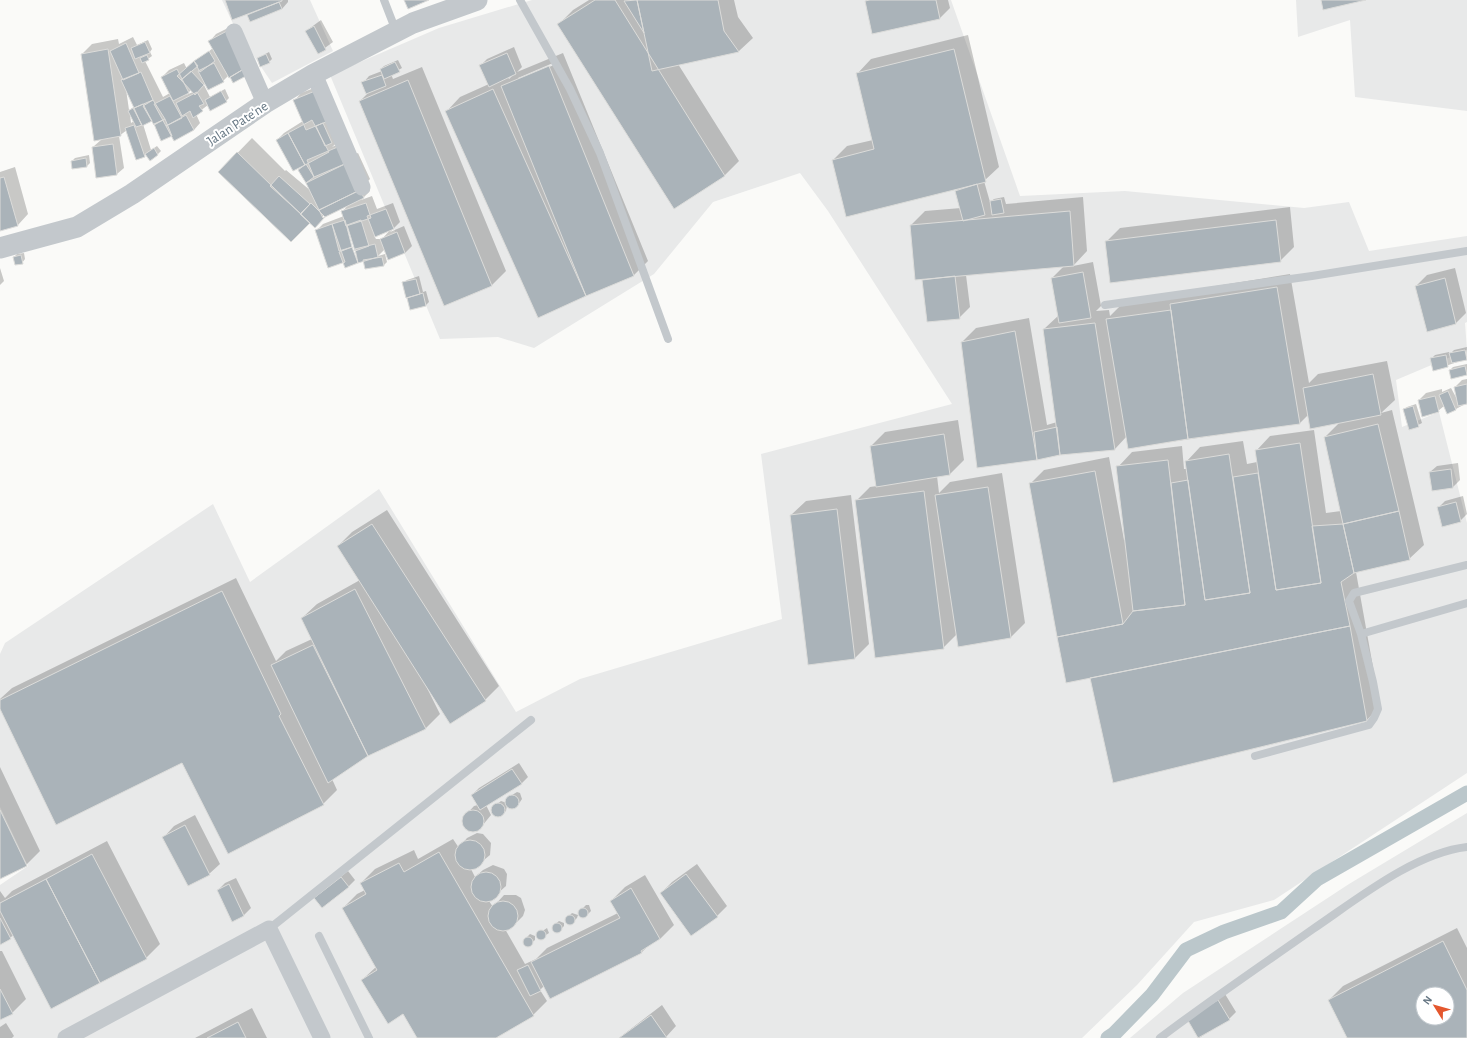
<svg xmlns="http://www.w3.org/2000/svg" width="1467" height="1038" viewBox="0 0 1467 1038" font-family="'Alegreya Sans',sans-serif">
<rect width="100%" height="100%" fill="#fafaf8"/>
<path fill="#e8e9e9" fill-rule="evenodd" d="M 222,0 L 310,0 L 333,51 L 272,83 L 235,28 Z
M 532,0 L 951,0 L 1020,196 L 1125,191 L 1304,208 L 1349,202 L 1369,251 L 1467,236 L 1467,322 L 1465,323 L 1467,350 L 1396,380 L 1402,427 L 1439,412 L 1467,523 L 1467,773 L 1274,900 L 1194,922 L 1137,985 L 1082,1038 L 0,1038 L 0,885 L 28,866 L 0,807 L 0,654 L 5,643 L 213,504 L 250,582 L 379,489 L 516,712 L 580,679 L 782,619 L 761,454 L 952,404 L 828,211 L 800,173 L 713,202 L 654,274 L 534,348 L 498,337 L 440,339 L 330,75 L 439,28 Z
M 1296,0 L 1467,0 L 1467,111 L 1355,97 L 1350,20 L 1298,37 Z
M 1467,813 L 1467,1038 L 1130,1038 L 1183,993 L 1349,884 ZM 1423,994 L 1447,994 L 1447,1018 L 1423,1018 Z"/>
<path fill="#0003" fill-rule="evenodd" d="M 226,0 L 288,0 L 288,2 L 282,9 L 248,15 L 252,11 Z
M 589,0 L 734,0 L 738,17 L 753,38 L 739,51 L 678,64 L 739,161 L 725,175 L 674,207 L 559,24 L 573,10 Z
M 868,0 L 948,0 L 950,8 L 939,19 L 866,1 Z
M 321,20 L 333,42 L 318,53 L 306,31 Z
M 234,25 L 231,78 L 228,76 L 223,81 L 206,83 L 204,85 L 210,97 L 225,89 L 229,98 L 226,101 L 208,105 L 196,114 L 200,123 L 194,130 L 171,134 L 152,120 L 143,124 L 151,150 L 157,146 L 161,151 L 158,154 L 147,154 L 144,156 L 127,130 L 119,136 L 124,168 L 117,174 L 97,177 L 93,147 L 102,139 L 82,54 L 92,44 L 118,39 L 119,44 L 133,37 L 137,45 L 148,40 L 152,49 L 150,52 L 152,56 L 145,61 L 163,97 L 170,93 L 162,77 L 169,70 L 184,63 L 187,69 L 213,48 L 210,41 L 216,34 ZM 126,89 L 134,107 L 129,110 ZM 191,90 L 193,92 L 186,95 ZM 130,114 L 134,121 L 131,123 Z
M 968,35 L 999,167 L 984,181 L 990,202 L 994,199 L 1004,197 L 1006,204 L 1083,197 L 1087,251 L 1073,266 L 1093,262 L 1101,306 L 1096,311 L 1109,310 L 1110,316 L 1121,305 L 1185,291 L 1290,274 L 1309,383 L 1318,374 L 1387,361 L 1395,400 L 1381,413 L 1392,410 L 1424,545 L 1409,559 L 1356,572 L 1380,706 L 1366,721 L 1091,677 L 1030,484 L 1044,470 L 1109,457 L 1124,540 L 1126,540 L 1118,467 L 1132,452 L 1182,446 L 1184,469 L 1187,469 L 1186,462 L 1200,447 L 1243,441 L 1247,464 L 1257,462 L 1256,451 L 1270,436 L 1314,430 L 1326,513 L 1341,511 L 1325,437 L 1340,422 L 1309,414 L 1300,423 L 1129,448 L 1127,436 L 1115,449 L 1060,454 L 977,467 L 962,342 L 976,328 L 1029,318 L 1047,425 L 1057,422 L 1044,329 L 1059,315 L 1052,278 L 1064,266 L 966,275 L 970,307 L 959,318 L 924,280 L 926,278 L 916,279 L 911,225 L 925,211 L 961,208 L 956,191 L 960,187 L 833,160 L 847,146 L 873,140 L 857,74 L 871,59 Z
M 514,47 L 522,67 L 517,72 L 563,53 L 648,261 L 634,275 L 538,317 L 446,112 L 460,97 L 489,84 L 480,66 L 487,59 ZM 553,63 L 554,65 L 518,80 L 518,78 ZM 514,74 L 509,79 L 508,77 Z
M 269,52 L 272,59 L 269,62 L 258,58 Z
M 398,60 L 402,68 L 391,74 L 393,79 L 422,67 L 506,271 L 492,285 L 444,304 L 360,101 L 370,91 L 363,83 L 369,76 L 382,71 L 381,69 L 384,66 Z
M 322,85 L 339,141 L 332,147 L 347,140 L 353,155 L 358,153 L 370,179 L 366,183 L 370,191 L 361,200 L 372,196 L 377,209 L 393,203 L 400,222 L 390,232 L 404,226 L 412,246 L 405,253 L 389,259 L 385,249 L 378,256 L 385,254 L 387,262 L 384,265 L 364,261 L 358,262 L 348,224 L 345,225 L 357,263 L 343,262 L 316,231 L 323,224 L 344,216 L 343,211 L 348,205 L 310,222 L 220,171 L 252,138 L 285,171 L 286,170 L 311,191 L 299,170 L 304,165 L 277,140 L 284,133 L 303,121 L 295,100 L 301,93 ZM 391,229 L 382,239 L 376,239 L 374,236 ZM 349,248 L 341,252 L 340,249 Z
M 89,155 L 90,163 L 87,166 L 73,168 L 72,161 L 75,158 Z
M 15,167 L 28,214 L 18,225 L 0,230 L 0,172 Z
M 1290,207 L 1294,247 L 1280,261 L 1106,242 L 1120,228 Z
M 24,253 L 25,259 L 22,263 L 14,257 L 17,254 Z
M 0,268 L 4,281 L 0,285 Z
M 1455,268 L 1466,313 L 1456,323 L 1416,286 L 1427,275 Z
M 419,276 L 423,292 L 426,291 L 429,302 L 426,305 L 411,309 L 403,283 L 407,280 Z
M 1467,347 L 1466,359 L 1434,370 L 1431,359 L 1435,355 L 1449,352 L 1449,355 L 1454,350 Z
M 1467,364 L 1467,374 L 1451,378 L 1450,370 L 1453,367 Z
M 1467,379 L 1467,403 L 1456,409 L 1447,413 L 1444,406 L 1438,411 L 1419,400 L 1426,393 L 1442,389 L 1442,392 L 1451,388 L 1458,401 L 1455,387 L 1462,380 Z
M 1416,404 L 1422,423 L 1410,429 L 1404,410 L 1407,407 Z
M 958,420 L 964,460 L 950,474 L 937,476 L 939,493 L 950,482 L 1002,473 L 1025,623 L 1011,637 L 957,634 L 943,648 L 856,501 L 870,487 L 877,486 L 871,446 L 885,432 Z
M 1458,463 L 1460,480 L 1453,487 L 1430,472 L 1437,466 Z
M 851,495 L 869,644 L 855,658 L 791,515 L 806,501 Z
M 1463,496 L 1467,514 L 1460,521 L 1438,508 L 1445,501 Z
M 387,510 L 499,686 L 485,700 L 425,684 L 440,714 L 426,728 L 367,755 L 332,779 L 337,790 L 323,804 L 0,707 L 0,699 L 12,688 L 236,578 L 276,661 L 286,651 L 312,639 L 302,618 L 317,604 L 360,580 L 338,546 L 352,532 Z
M 519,763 L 528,777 L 521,784 L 486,805 L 491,815 L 478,831 L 468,831 L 463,822 L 463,818 L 474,806 L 478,805 L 472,795 L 479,788 Z
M 0,767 L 40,851 L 26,865 L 0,878 Z
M 517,792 L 520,793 L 522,799 L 518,805 L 512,808 L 507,805 L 506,811 L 500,816 L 493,813 L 493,807 L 501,801 L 507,803 L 507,798 Z
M 195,815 L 220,864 L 209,874 L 164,837 L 174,826 Z
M 477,833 L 483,834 L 491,843 L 490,855 L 473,869 L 471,869 L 475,877 L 483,870 L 493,865 L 504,869 L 507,874 L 506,886 L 489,901 L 493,907 L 504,895 L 516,895 L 521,898 L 525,910 L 523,916 L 511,928 L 505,929 L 525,964 L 536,959 L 547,948 L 618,913 L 611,901 L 625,887 L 645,875 L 674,925 L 660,939 L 649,945 L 642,952 L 550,998 L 544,986 L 540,990 L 547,1001 L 533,1015 L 494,1038 L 418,1038 L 404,1013 L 362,980 L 377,966 L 343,908 L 357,894 L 365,890 L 361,883 L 375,869 L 414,850 L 418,859 L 453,839 L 459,848 L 467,838 Z
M 107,841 L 160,944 L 146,958 L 14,935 L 0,944 L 0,891 L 5,898 L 12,891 Z
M 697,864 L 727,906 L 717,916 L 661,893 L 672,882 Z
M 348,871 L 355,880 L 348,887 L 322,892 Z
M 236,878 L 251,908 L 244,915 L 233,920 L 218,890 L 225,883 Z
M 586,905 L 589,905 L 591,911 L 585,917 L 581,916 L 580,911 Z
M 572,913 L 578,915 L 577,918 L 571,924 L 569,924 L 566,919 Z
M 559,921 L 564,923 L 564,926 L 558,932 L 555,932 L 553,926 Z
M 547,928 L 549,933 L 540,939 L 538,934 Z
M 1457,928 L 1467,948 L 1467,1038 L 1348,1038 L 1329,1000 L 1343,986 ZM 1423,994 L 1447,994 L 1447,1018 L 1423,1018 Z
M 530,934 L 535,936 L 535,940 L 529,945 L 526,945 L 524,940 Z
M 0,951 L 2,951 L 26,999 L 12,1013 L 0,1019 Z
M 1225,994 L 1236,1012 L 1229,1019 L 1199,1038 L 1188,1019 Z
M 662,1005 L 676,1026 L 666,1037 L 619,1038 Z
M 252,1008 L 267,1038 L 195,1038 Z
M 6,1023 L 14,1036 L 12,1038 L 0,1038 L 0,1027 Z"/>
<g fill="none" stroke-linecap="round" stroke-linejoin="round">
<path stroke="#bbc7cb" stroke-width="15" d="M 1108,1038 L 1114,1034 L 1152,995 L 1186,950 L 1224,932 L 1281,912 L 1317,879 L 1467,793"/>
</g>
<path fill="#aab3b9" stroke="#dcdcda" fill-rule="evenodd" d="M 225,0 L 282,0 L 282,1 L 232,20 Z
M 404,0 L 429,0 L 408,9 Z
M 595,0 L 615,0 L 725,176 L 674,209 L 557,24 Z
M 637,0 L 718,0 L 724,31 L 739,52 L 652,71 Z
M 637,0 L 644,33 L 624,1 Z
M 870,0 L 936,0 L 940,19 L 872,34 L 865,1 Z
M 1321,0 L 1366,0 L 1323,10 Z
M 279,2 L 282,9 L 250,22 L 247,15 Z
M 314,26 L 326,50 L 318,54 L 305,31 Z
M 227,31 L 247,67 L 229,78 L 208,41 Z
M 145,42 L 150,53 L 135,59 L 131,48 Z
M 126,43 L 139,73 L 123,80 L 110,51 Z
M 108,49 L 121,136 L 94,141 L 81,54 Z
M 954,49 L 986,182 L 846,217 L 832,160 L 874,149 L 856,73 Z
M 209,51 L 215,61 L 200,72 L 194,61 Z
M 507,53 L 516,74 L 489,87 L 479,65 Z
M 266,54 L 270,63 L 260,67 L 257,58 Z
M 147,55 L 149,60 L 142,63 L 140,58 Z
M 194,61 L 198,66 L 181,80 L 177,76 Z
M 395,62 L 400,72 L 384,79 L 380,69 Z
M 214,63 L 224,82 L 208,90 L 198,71 Z
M 549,66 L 634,276 L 586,296 L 501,86 Z
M 177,69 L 189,93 L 173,101 L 161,77 Z
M 242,70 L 246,76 L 233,83 L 230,77 Z
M 191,71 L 204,85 L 195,95 L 181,80 Z
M 141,72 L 153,100 L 134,108 L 121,80 Z
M 382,75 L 386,86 L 366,94 L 361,82 Z
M 408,80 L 492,286 L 444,306 L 359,101 Z
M 493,89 L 586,296 L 538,318 L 445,111 Z
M 221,91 L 227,102 L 210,111 L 205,100 Z
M 315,91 L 328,121 L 306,130 L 293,100 Z
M 197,92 L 204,104 L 199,106 L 203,111 L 193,118 L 190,111 L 182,116 L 176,103 Z
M 170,96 L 182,118 L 166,126 L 154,104 Z
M 153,100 L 165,119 L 154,125 L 143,106 Z
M 143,104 L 152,121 L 142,126 L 134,108 Z
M 133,108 L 142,125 L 136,127 L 128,111 Z
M 186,115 L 194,130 L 174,141 L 166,126 Z
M 165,119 L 172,136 L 161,141 L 154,124 Z
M 312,120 L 329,152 L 305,165 L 288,133 Z
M 323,123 L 332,143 L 325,146 L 316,126 Z
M 134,125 L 145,157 L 136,160 L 125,128 Z
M 288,133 L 305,165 L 293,171 L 276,140 Z
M 113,144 L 117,175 L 96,178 L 92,147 Z
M 340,146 L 347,163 L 314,177 L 307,160 Z
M 154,148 L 158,155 L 150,161 L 145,154 Z
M 237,152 L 310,223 L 291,242 L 218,172 Z
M 86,158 L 87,167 L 72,169 L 71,161 Z
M 347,163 L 360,190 L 319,210 L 306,183 Z
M 306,164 L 314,177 L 306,183 L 298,170 Z
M 279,176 L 310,204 L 301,214 L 270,186 Z
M 4,177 L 18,226 L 0,231 L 0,178 Z
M 977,184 L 985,215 L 963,221 L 955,191 Z
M 360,190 L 364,198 L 323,218 L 319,210 Z
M 1001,199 L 1004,213 L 992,215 L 990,201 Z
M 311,203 L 325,217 L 315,228 L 300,214 Z
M 366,203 L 371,218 L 346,226 L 341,211 Z
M 386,209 L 394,229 L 375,237 L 367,216 Z
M 1070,211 L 1074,266 L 915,280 L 910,225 Z
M 345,220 L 352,247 L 339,251 L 332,224 Z
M 361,220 L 369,246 L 355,251 L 347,225 Z
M 1276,220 L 1281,262 L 1110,283 L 1105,241 Z
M 332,224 L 345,262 L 328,268 L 315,230 Z
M 397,232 L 405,253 L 388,260 L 380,239 Z
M 375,244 L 378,257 L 358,263 L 355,249 Z
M 352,247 L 358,263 L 345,268 L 339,252 Z
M 21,255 L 23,264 L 15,265 L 13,257 Z
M 382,257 L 384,266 L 365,269 L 363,260 Z
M 1083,272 L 1091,318 L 1059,323 L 1051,278 Z
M 955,276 L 960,319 L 927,322 L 922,280 Z
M 1445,278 L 1456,324 L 1427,332 L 1415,286 Z
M 416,279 L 420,294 L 406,298 L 402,282 Z
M 1277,287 L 1300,424 L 1188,439 L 1170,304 Z
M 423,293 L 426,306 L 410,310 L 407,298 Z
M 1171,310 L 1188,439 L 1128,449 L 1106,319 Z
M 1095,323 L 1115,450 L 1060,455 L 1043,329 Z
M 1015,331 L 1037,460 L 977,468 L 961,342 Z
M 1465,350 L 1467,360 L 1452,363 L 1449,353 Z
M 1446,355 L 1448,367 L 1433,371 L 1430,358 Z
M 1465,366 L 1467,375 L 1451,379 L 1449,370 Z
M 1373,374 L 1381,415 L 1310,429 L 1303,388 Z
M 1467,384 L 1467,404 L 1458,406 L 1454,387 Z
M 1448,391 L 1456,410 L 1447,414 L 1439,395 Z
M 1435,396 L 1439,412 L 1422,417 L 1418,400 Z
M 1413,406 L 1419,427 L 1409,430 L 1403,409 Z
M 1378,424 L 1399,511 L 1343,524 L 1324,437 Z
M 1057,427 L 1060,455 L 1037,460 L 1034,432 Z
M 944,434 L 950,475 L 876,487 L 870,446 Z
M 1300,443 L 1321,583 L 1276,590 L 1255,450 Z
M 1229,454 L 1250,593 L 1205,600 L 1185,461 Z
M 1168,460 L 1185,605 L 1133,611 L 1116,466 Z
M 1451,469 L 1453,488 L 1432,491 L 1429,472 Z
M 1095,471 L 1123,624 L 1057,637 L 1029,483 Z
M 1258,473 L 1276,590 L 1321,583 L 1312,526 L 1343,524 L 1354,573 L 1341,582 L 1350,626 L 1066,683 L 1057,637 L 1123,624 L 1133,611 L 1185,605 L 1171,483 L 1188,480 L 1205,600 L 1250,593 L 1233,477 Z
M 988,487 L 1011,638 L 958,647 L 935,495 Z
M 924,491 L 944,649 L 875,658 L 855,500 Z
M 1456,502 L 1461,522 L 1442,527 L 1437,507 Z
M 837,509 L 855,659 L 808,665 L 790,515 Z
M 1399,511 L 1410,560 L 1354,573 L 1343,524 Z
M 372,524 L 486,701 L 450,724 L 337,546 Z
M 355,589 L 426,729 L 368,756 L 301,618 Z
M 222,591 L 281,714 L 279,716 L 324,805 L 228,854 L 182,763 L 56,825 L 0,709 L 0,700 Z
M 1350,626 L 1367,721 L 1113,783 L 1090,678 Z
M 313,645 L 368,756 L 328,783 L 271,665 Z
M 512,769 L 522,784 L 480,810 L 471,795 Z
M505 802a7 7 0 1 1 14 0a7 7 0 1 1-14 0Z
M491 810a7 7 0 1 1 14 0a7 7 0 1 1-14 0Z
M462 821a11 11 0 1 1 22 0a11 11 0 1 1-22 0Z
M 0,810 L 27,866 L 0,879 Z
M 185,825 L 210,875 L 188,886 L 162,837 Z
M455 855a15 15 0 1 1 30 0a15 15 0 1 1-30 0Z
M 439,852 L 534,1016 L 496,1038 L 417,1038 L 403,1014 L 388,1024 L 361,980 L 377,970 L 342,908 L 366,894 L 360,883 L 399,863 L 404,872 Z
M 92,854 L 147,959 L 100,983 L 46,879 Z
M471 887a15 15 0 1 1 30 0a15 15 0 1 1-30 0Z
M 686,874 L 718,917 L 691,936 L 660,893 Z
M 341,877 L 349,887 L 322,908 L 314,898 Z
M 46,879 L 100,983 L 51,1009 L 0,911 L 0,903 Z
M 229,884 L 244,916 L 232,922 L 217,890 Z
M 631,888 L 660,939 L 641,951 L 642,953 L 550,999 L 531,962 L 620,918 L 610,901 Z
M488 916a15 15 0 1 1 30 0a15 15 0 1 1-30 0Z
M578 913a5 5 0 1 1 10 0a5 5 0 1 1-10 0Z
M565 920a5 5 0 1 1 10 0a5 5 0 1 1-10 0Z
M 0,918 L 11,939 L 0,945 Z
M552 928a5 5 0 1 1 10 0a5 5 0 1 1-10 0Z
M536 935a5 5 0 1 1 10 0a5 5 0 1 1-10 0Z
M523 942a5 5 0 1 1 10 0a5 5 0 1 1-10 0Z
M 1443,941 L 1467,990 L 1467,1038 L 1347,1038 L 1328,1000 ZM 1423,994 L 1447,994 L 1447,1018 L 1423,1018 Z
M 528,965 L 541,991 L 530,996 L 517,970 Z
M 0,989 L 13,1014 L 0,1020 Z
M 1218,1000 L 1230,1020 L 1198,1038 L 1187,1019 Z
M 651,1015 L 667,1038 L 619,1038 Z
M 238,1022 L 246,1038 L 207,1038 Z"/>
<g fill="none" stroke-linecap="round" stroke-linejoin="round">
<path stroke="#c3c8cc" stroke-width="8" d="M 384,0 L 396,31
M 520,0 L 570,89 L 600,153 L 668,339
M 1105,305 L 1312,276 L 1467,251
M 1361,634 L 1467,603
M 1255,756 L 1369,725 L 1374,718 L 1378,709 L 1373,682 L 1361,634 L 1349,601 L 1354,593 L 1467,565
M 269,929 L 531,720
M 319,936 L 369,1038
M 1160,1038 C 1210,1000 1262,965 1313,929 C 1356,900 1414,853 1467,847"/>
<path stroke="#c3c8cc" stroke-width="17" d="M 234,32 L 265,103
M 314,74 L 362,187
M 66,1038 L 269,929 L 322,1038"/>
<path stroke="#c3c8cc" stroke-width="21" d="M 0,248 L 77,227 L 132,194 L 265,103 L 314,74 L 413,23 L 477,0"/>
</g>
<g text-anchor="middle" stroke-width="4" stroke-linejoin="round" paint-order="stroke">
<g font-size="14" fill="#657683" stroke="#fff">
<text transform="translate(237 123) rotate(-33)" y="5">Jalan Pate'ne</text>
</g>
</g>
<g transform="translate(1435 1006) rotate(307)"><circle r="19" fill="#ffffff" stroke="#c1c8cd"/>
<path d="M0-3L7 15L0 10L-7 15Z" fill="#e4572e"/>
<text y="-6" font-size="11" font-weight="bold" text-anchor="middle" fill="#657683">N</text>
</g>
</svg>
